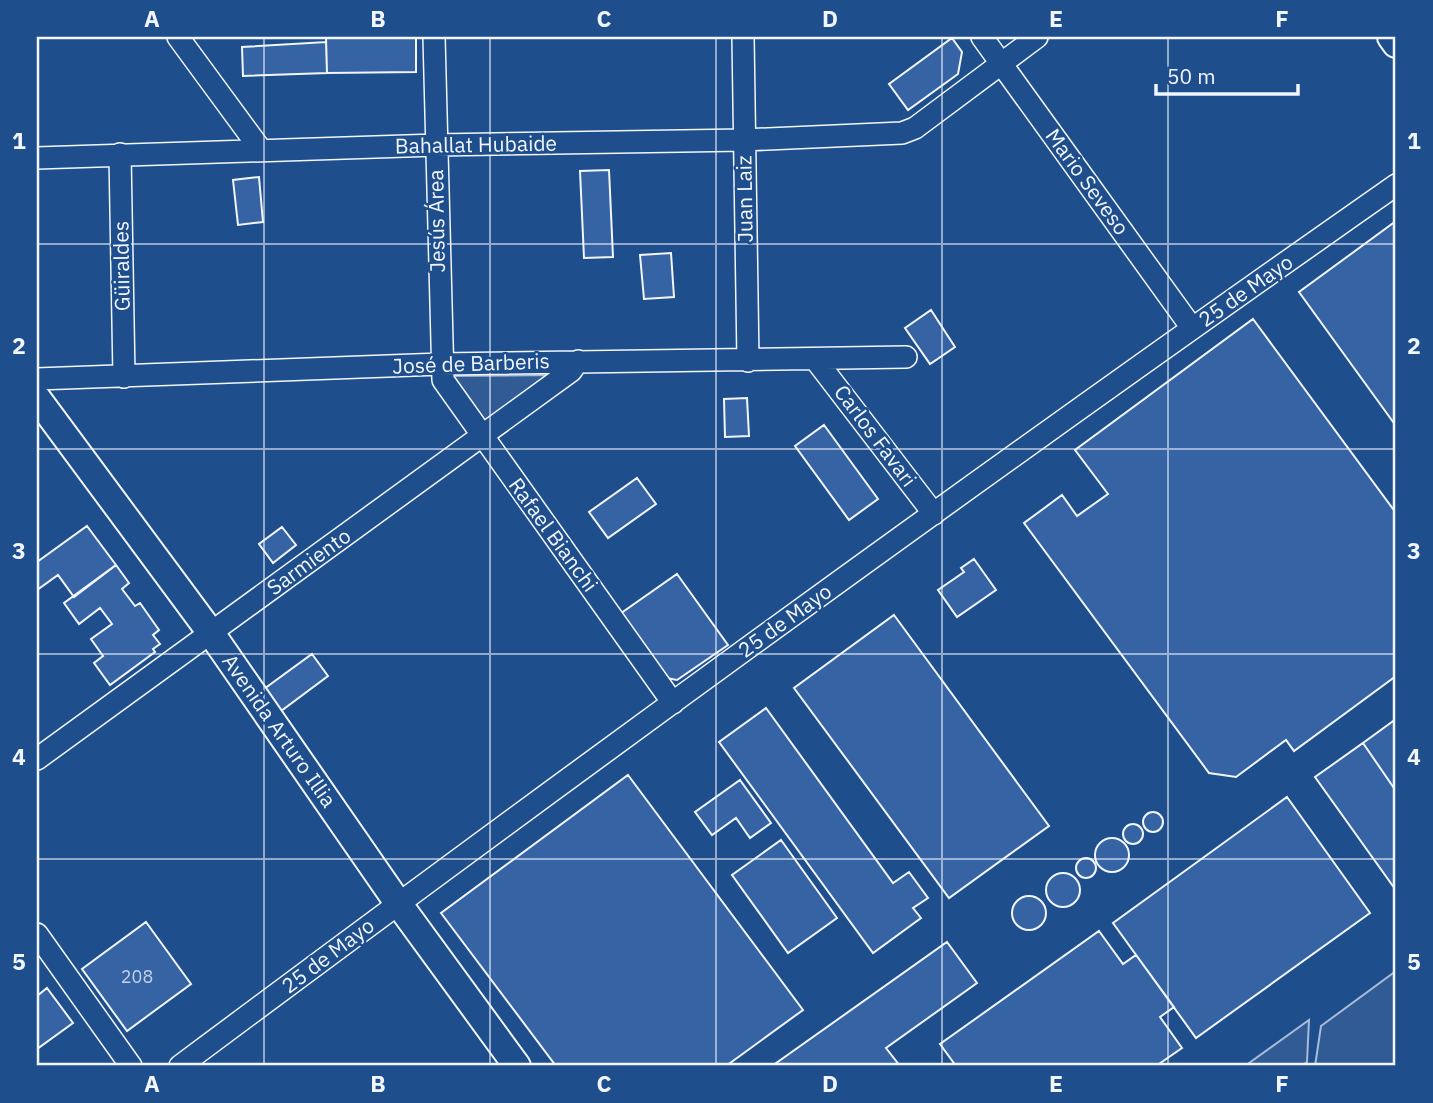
<svg xmlns="http://www.w3.org/2000/svg" width="1433" height="1103" viewBox="0 0 1433 1103" font-family="'IBM Plex Sans',sans-serif">
<rect width="100%" height="100%" fill="#1f4e8c"/>
<path fill="#305b95" stroke="#a8bbd7" stroke-width="2" d="M 555,375 L 483,430 L 448,376 Z
M 1396,971 L 1396,1066 L 1315,1066 L 1321,1026 Z
M 1309,1020 L 1307,1062 L 1302,1066 L 1245,1066 Z"/>
<path fill="#3563a3" stroke="#f2f6ff" stroke-width="2" d="M 326,37 L 416,37 L 416,72 L 327,73 Z
M 952,38 L 962,52 L 958,74 L 908,110 L 889,84 Z
M 326,42 L 327,73 L 243,76 L 242,47 Z
M 609,170 L 613,257 L 584,258 L 580,171 Z
M 259,177 L 263,222 L 238,225 L 233,180 Z
M 1396,221 L 1396,426 L 1299,292 Z
M 671,253 L 674,297 L 644,299 L 640,255 Z
M 931,310 L 955,347 L 930,364 L 905,328 Z
M 1253,319 L 1396,513 L 1396,676 L 1294,751 L 1286,740 L 1236,777 L 1209,773 L 1024,523 L 1062,495 L 1077,516 L 1108,494 L 1075,450 Z
M 747,398 L 749,436 L 725,437 L 724,399 Z
M 824,425 L 878,499 L 849,520 L 795,446 Z
M 637,478 L 656,504 L 608,538 L 589,512 Z
M 87,526 L 116,565 L 74,597 L 58,575 L 37,590 L 37,562 Z
M 282,527 L 296,545 L 273,563 L 259,544 Z
M 974,559 L 996,590 L 957,617 L 938,590 L 964,572 L 961,568 Z
M 116,565 L 129,583 L 122,589 L 135,606 L 140,603 L 159,630 L 153,635 L 160,644 L 153,649 L 155,652 L 110,685 L 94,663 L 103,656 L 91,639 L 112,624 L 100,608 L 79,624 L 64,603 Z
M 677,574 L 728,645 L 677,680 L 661,677 L 617,616 Z
M 894,615 L 1049,826 L 949,898 L 794,688 Z
M 312,654 L 328,676 L 281,711 L 264,689 Z
M 766,708 L 893,883 L 909,872 L 928,898 L 913,908 L 921,918 L 873,953 L 719,742 Z
M 1396,719 L 1396,791 L 1363,743 Z
M 1363,743 L 1396,791 L 1395,889 L 1315,777 Z
M 628,775 L 803,1010 L 726,1066 L 556,1066 L 441,913 Z
M 740,780 L 771,823 L 750,838 L 736,818 L 712,835 L 695,812 Z
M 1287,797 L 1370,913 L 1196,1038 L 1113,923 Z
M1143 822a10 10 0 1 1 20 0a10 10 0 1 1-20 0Z
M1123 834a10 10 0 1 1 20 0a10 10 0 1 1-20 0Z
M1095 855a17 17 0 1 1 34 0a17 17 0 1 1-34 0Z
M 781,840 L 837,918 L 788,953 L 732,875 Z
M1076 868a10 10 0 1 1 20 0a10 10 0 1 1-20 0Z
M1046 890a17 17 0 1 1 34 0a17 17 0 1 1-34 0Z
M1012 913a17 17 0 1 1 34 0a17 17 0 1 1-34 0Z
M 146,922 L 191,984 L 127,1031 L 82,969 Z
M 1099,931 L 1123,964 L 1136,955 L 1174,1007 L 1160,1017 L 1182,1048 L 1156,1066 L 956,1066 L 940,1044 Z
M 947,942 L 977,983 L 886,1048 L 900,1066 L 772,1066 Z
M 47,988 L 73,1023 L 37,1049 L 37,996 Z"/>
<g fill="none" stroke-linecap="round" stroke-linejoin="round">
<g stroke="#f2f6ff" stroke-width="24">
<path id="minor" d="M 178,37 L 261,150
M 434,37 L 443,380 L 673,703
M 743,37 L 748,361
M 982,37 L 1192,328
M 120,154 L 124,377
M 37,158 L 436,145 L 744,140 L 902,133 L 915,128 L 1037,37
M 815,359 L 934,514
M 37,379 L 441,364 L 906,357
M 37,759 L 571,371 L 578,361
M 37,934 L 131,1066
M 180,1066 C 581,767 986,472 1396,185"/>
</g>
<g stroke="#f2f6ff" stroke-width="30">
<path id="major" d="M 1391,37 L 1396,44
M 37,398 L 211,633 L 398,903 L 517,1066"/>
</g>
<use href="#minor" stroke="#1f4e8c" stroke-width="21"/>
<use href="#major" stroke="#1f4e8c" stroke-width="26"/>
</g>
<path fill="none" stroke="#f2f6ff" stroke-width="2" stroke-opacity="0.55" d="M 264,37 L 264,1066M 490,37 L 490,1066M 716,37 L 716,1066M 942,37 L 942,1066M 1168,37 L 1168,1066M 37,244 L 1396,244M 37,449 L 1396,449M 37,654 L 1396,654M 37,859 L 1396,859"/>
<g text-anchor="middle" stroke-width="5" stroke-linejoin="round" paint-order="stroke">
<g font-size="18" fill="#c3d1e8">
<text x="137" y="983">208</text>
</g>
<g font-size="21" fill="#f2f6ff" stroke="#1f4e8c">
<text transform="translate(476 145) rotate(-1)" y="7">Bahallat Hubaide</text>
<text transform="translate(1087 182) rotate(54)" y="7">Mario Seveso</text>
<text transform="translate(745 199) rotate(-91)" y="7">Juan Laiz</text>
<text transform="translate(437 221) rotate(-91)" y="7">Jesús Área</text>
<text transform="translate(122 266) rotate(-91)" y="7">Güiraldes</text>
<text transform="translate(1246 291) rotate(-35)" y="7">25 de Mayo</text>
<text transform="translate(471 364) rotate(-2)" y="7">José de Barberis</text>
<text transform="translate(875 436) rotate(53)" y="7">Carlos Favari</text>
<text transform="translate(553 535) rotate(54)" y="7">Rafael Bianchi</text>
<text transform="translate(309 562) rotate(-36)" y="7">Sarmiento</text>
<text transform="translate(785 621) rotate(-36)" y="7">25 de Mayo</text>
<text transform="translate(279 731) rotate(55)" y="7">Avenida Arturo Illia</text>
<text transform="translate(328 956) rotate(-37)" y="7">25 de Mayo</text>
</g>
</g>
<rect width="1433" height="1103" fill="none" stroke="#1f4e8c" stroke-width="77"/>
<path d="M1156 84v10h142v-10" fill="none" stroke="#f2f6ff" stroke-width="3.5"/>
<text x="1167" y="84" font-size="21" fill="#f2f6ff" stroke="#1f4e8c" stroke-width="5" paint-order="stroke">50 m</text>
<rect x="38" y="38" width="1356" height="1026" fill="none" stroke="#f2f6ff" stroke-width="2.5"/>
<g font-size="23" text-anchor="middle" font-weight="bold" fill="#f2f6ff">
<text x="152" y="27">A</text>
<text x="378" y="27">B</text>
<text x="604" y="27">C</text>
<text x="830" y="27">D</text>
<text x="1056" y="27">E</text>
<text x="1282" y="27">F</text>
<text x="19" y="149">1</text>
<text x="1414" y="149">1</text>
<text x="19" y="354">2</text>
<text x="1414" y="354">2</text>
<text x="19" y="559">3</text>
<text x="1414" y="559">3</text>
<text x="19" y="765">4</text>
<text x="1414" y="765">4</text>
<text x="19" y="970">5</text>
<text x="1414" y="970">5</text>
<text x="152" y="1092">A</text>
<text x="378" y="1092">B</text>
<text x="604" y="1092">C</text>
<text x="830" y="1092">D</text>
<text x="1056" y="1092">E</text>
<text x="1282" y="1092">F</text>
</g>
</svg>
